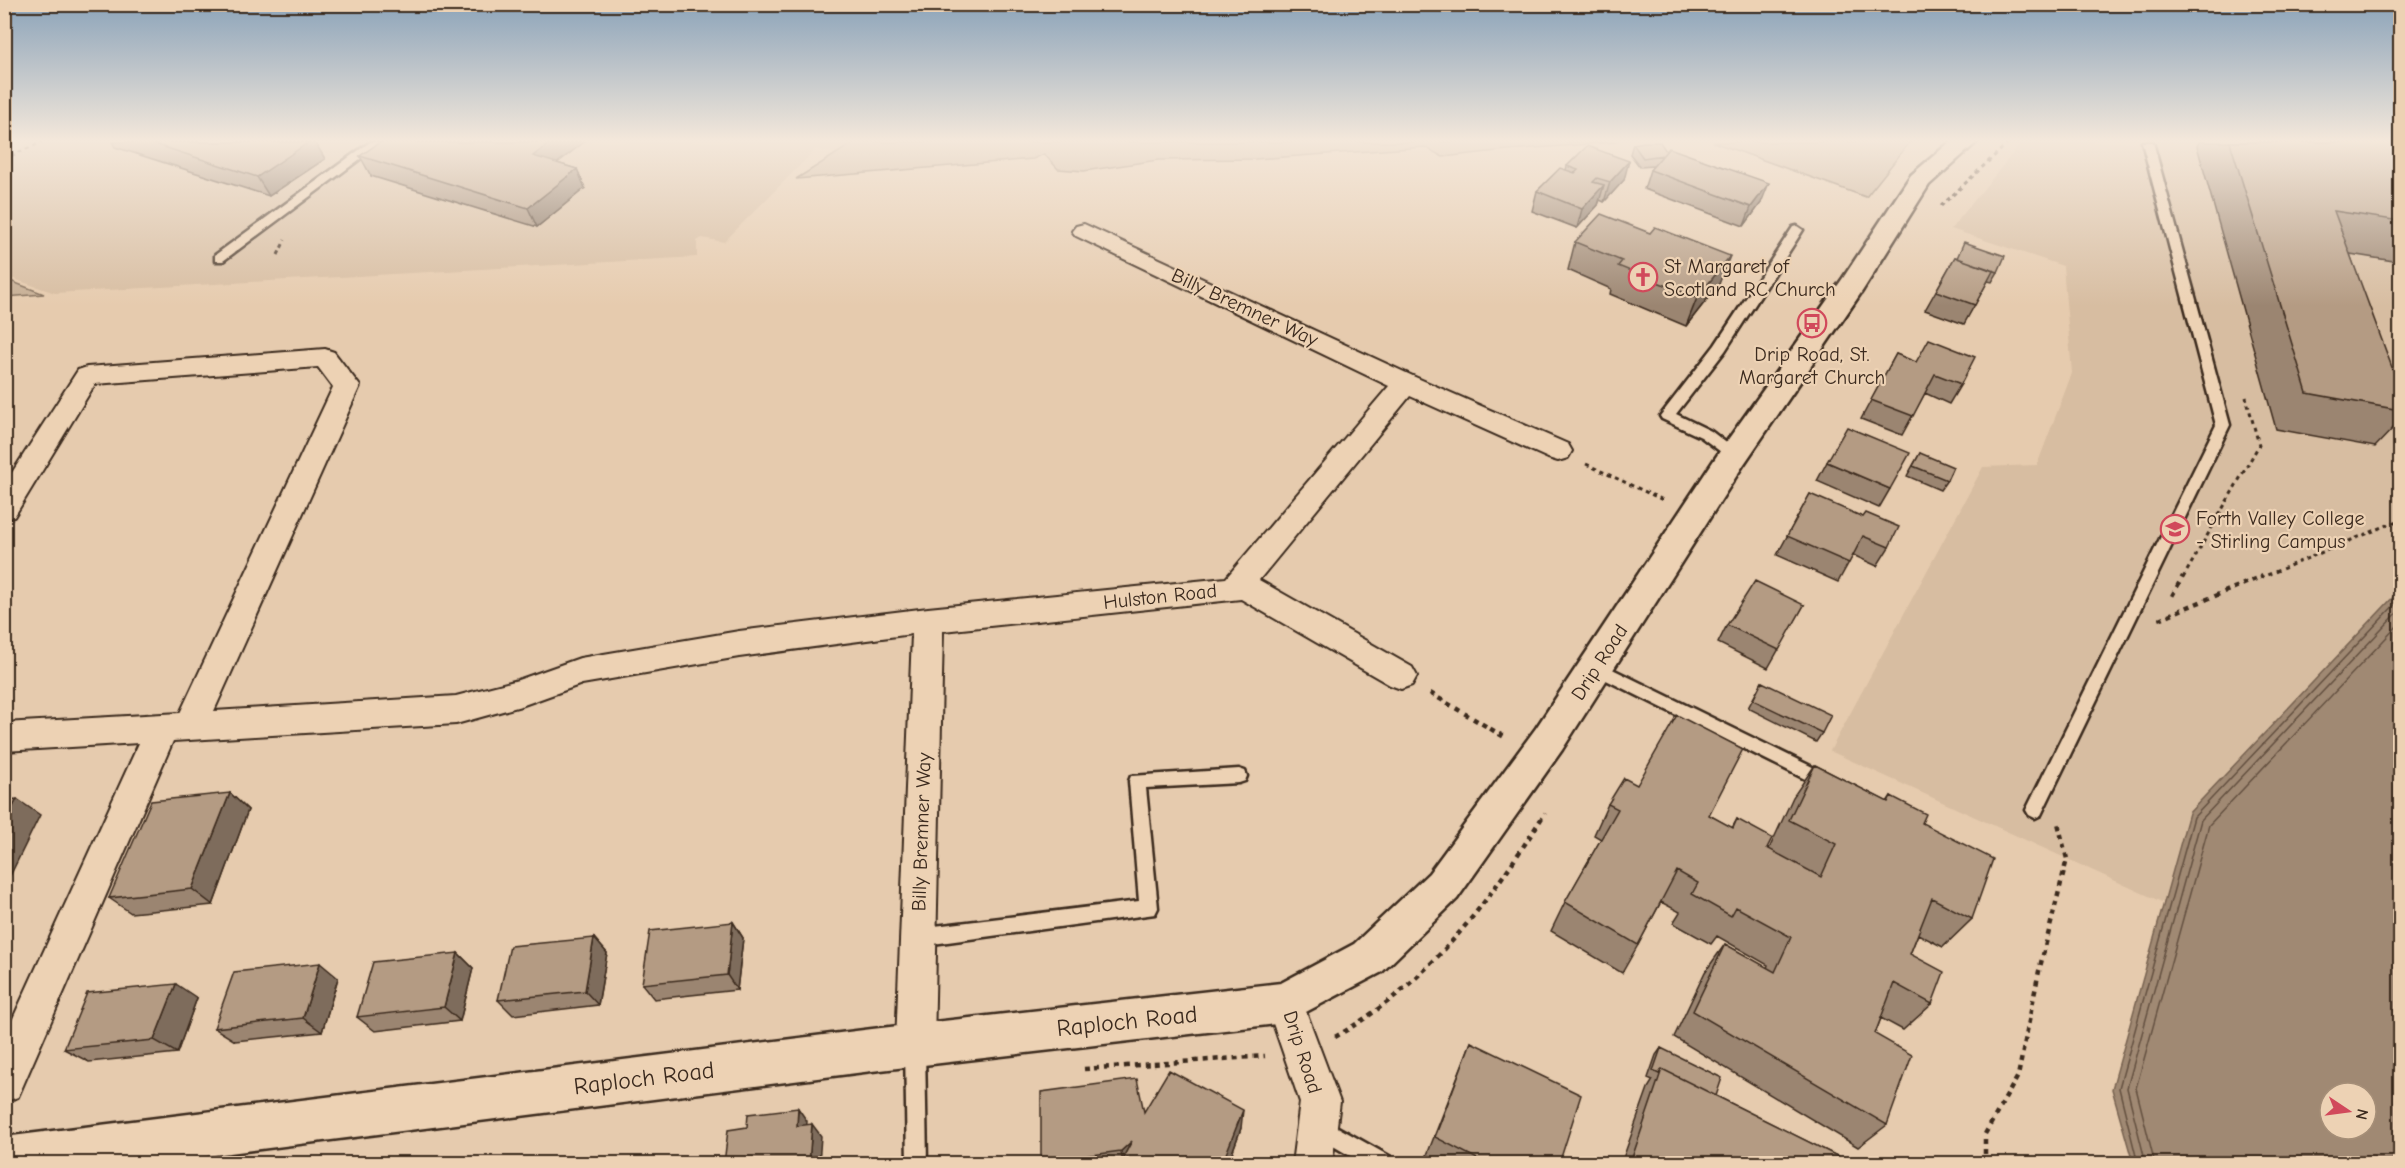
<svg xmlns="http://www.w3.org/2000/svg" width="2405" height="1168" viewBox="0 0 2405 1168" font-family="'Comic Neue',sans-serif">
<rect width="100%" height="100%" fill="#e6cbae"/>
<filter id="ink" filterUnits="userSpaceOnUse"><feTurbulence type="fractalNoise" baseFrequency=".0167" numOctaves="2"/><feDisplacementMap in="SourceGraphic" scale="12" xChannelSelector="R" yChannelSelector="G"/><feConvolveMatrix kernelMatrix="1 2 1 2 8 2 1 2 1" color-interpolation-filters="sRGB"/></filter>
<g filter="url(#ink)">
<path fill="#d7bda1" d="M 32,142 L 1039,142 L 861,160 L 816,149 L 724,242 L 702,238 L 697,241 L 697,257 L 55,293 L 5,276 L 4,189 L 7,188 L 5,187 L 4,158 Z
M 2022,142 L 2400,142 L 2400,590 L 2189,813 L 2164,903 L 1830,751 L 1983,467 L 2037,465 L 2072,373 L 2063,266 L 1951,229 Z"/>
<path fill="#c6ae94" stroke="#806c59" stroke-width="1.5" d="M 855,142 L 1618,142 L 1507,150 L 1443,157 L 1425,147 L 1255,159 L 1158,160 L 1084,171 L 1058,169 L 1044,154 L 1033,159 L 796,179 Z
M 1713,142 L 1910,142 L 1866,197 Z
M 5,279 L 44,294 L 5,297 Z"/>
<path fill="#a08973" stroke="#786351" stroke-width="1.5" fill-rule="evenodd" d="M 2400,590 L 2400,1163 L 2133,1163 L 2112,1089 L 2189,813 ZM 2330,1093 L 2366,1093 L 2366,1129 L 2330,1129 Z"/>
<g fill="none" stroke-linecap="round" stroke-linejoin="round">
<path stroke="#635040" stroke-width="1.5" d="M 2138,1164 L 2119,1088 L 2194,817 L 2400,599
M 2146,1164 L 2127,1088 L 2201,820 L 2400,610
M 2155,1164 L 2136,1088 L 2209,825 L 2400,623"/>
<g stroke="#3b2a1e" stroke-width="5">
<path id="lane" d="M 370,142 L 383,142 L 223,261 L 215,261 L 215,255 Z
M 2142,142 L 2153,142 L 2230,425 L 2041,815 L 2035,818 L 2029,815 L 2026,810 L 2216,425 Z
M 1797,226 L 1803,230 L 1725,351 L 1676,414 L 1711,431 L 1738,452 L 1740,456 L 1733,461 L 1701,437 L 1662,419 L 1660,416 L 1715,345 L 1793,227 Z
M 1596,661 L 1833,777 L 1835,782 L 1833,787 L 1827,789 L 1821,787 L 1590,672 L 1588,667 L 1590,662 Z
M 1239,769 L 1245,771 L 1247,776 L 1245,781 L 1239,783 L 1146,788 L 1158,908 L 1155,914 L 918,946 L 912,943 L 909,937 L 912,931 L 918,928 L 1139,901 L 1129,781 L 1131,776 Z
M 915,1037 L 922,1040 L 925,1047 L 927,1164 L 907,1164 L 905,1047 L 908,1040 Z
M 1318,1116 L 1391,1157 L 1394,1164 L 1364,1164 L 1311,1133 L 1308,1126 L 1311,1119 Z"/>
</g>
<g stroke="#3b2a1e" stroke-width="4">
<path id="street" d="M 1084,224 L 1415,377 L 1568,444 L 1572,451 L 1568,458 L 1558,461 L 1548,458 L 1410,396 L 1259,580 L 1412,667 L 1417,676 L 1412,685 L 1401,689 L 1390,685 L 1241,599 L 943,631 L 934,1044 L 929,1057 L 915,1063 L 901,1057 L 896,1044 L 912,634 L 739,657 L 582,684 L 521,706 L 456,724 L 173,741 L 18,1097 L 4,1102 L 4,1038 L 139,743 L 4,751 L 4,723 L 180,713 L 333,387 L 318,367 L 95,384 L 14,517 L 4,519 L 4,485 L 78,370 L 87,367 L 325,349 L 334,352 L 360,386 L 214,711 L 456,696 L 518,680 L 580,658 L 739,631 L 928,608 L 1226,578 L 1389,386 L 1076,236 L 1072,231 L 1076,226 Z
M 1285,985 L 1298,990 L 1340,1102 L 1332,1164 L 1292,1164 L 1300,1102 L 1266,1003 L 1272,990 Z"/>
</g>
<g stroke="#3b2a1e" stroke-width="5">
<path id="secondary" d="M 1950,142 L 1977,142 L 1929,185 L 1863,290 L 1744,464 L 1562,750 L 1457,899 L 1382,972 L 1285,1023 L 872,1071 L 144,1164 L 4,1164 L 4,1137 L 872,1029 L 1281,983 L 1354,944 L 1429,873 L 1536,728 L 1722,448 L 1843,278 L 1911,175 Z"/>
</g>
<path stroke="#3b2a1e" stroke-width="3" stroke-dasharray="4 4" stroke-linecap="butt" d="M 4,159 L 42,142
M 1941,206 L 2009,142
M 278,255 L 285,240
M 1586,464 L 1663,500
M 2183,578 L 2259,445 L 2246,397
M 2260,578 L 2400,520"/>
<path stroke="#3b2a1e" stroke-width="4.5" stroke-dasharray="5 5" stroke-linecap="butt" d="M 2172,596 L 2183,576
M 2159,619 L 2263,576
M 1430,693 L 1506,738
M 1335,1037 C 1431,982 1487,904 1545,813
M 1084,1069 L 1265,1056
M 1985,1164 L 1985,1134 L 2018,1076 L 2039,971 L 2067,859 L 2058,823"/>
<use href="#lane" fill="#edd2b4" fill-rule="evenodd"/>
<use href="#street" fill="#edd2b4" fill-rule="evenodd"/>
<use href="#secondary" fill="#edd2b4" fill-rule="evenodd"/>
</g>
<path fill="#9b8571" stroke="#3b2a1e" stroke-width="1.5" d="M 112,142 L 315,142 L 325,159 L 269,196 L 115,147 Z
M 584,142 L 557,163 L 577,169 L 585,188 L 537,227 L 371,176 L 360,156 Z
M 2199,142 L 2400,142 L 2400,262 L 2350,254 L 2400,410 L 2400,421 L 2375,447 L 2276,429 L 2197,146 Z
M 1633,144 L 1666,151 L 1761,203 L 1744,226 L 1644,189 L 1650,170 L 1654,166 L 1640,167 L 1630,154 Z
M 1567,166 L 1624,180 L 1604,202 L 1600,200 L 1598,205 L 1577,228 L 1532,211 L 1537,191 L 1566,170 Z
M 1575,242 L 1719,284 L 1686,326 L 1610,294 L 1611,289 L 1568,270 Z
M 1955,257 L 1998,272 L 1992,282 L 1988,281 L 1964,324 L 1925,310 Z
M 1896,354 L 1961,384 L 1949,404 L 1925,393 L 1902,435 L 1861,419 Z
M 1920,453 L 1947,480 L 1940,490 L 1907,476 Z
M 1827,462 L 1890,489 L 1879,508 L 1817,481 Z
M 1810,494 L 1889,547 L 1877,566 L 1853,555 L 1838,582 L 1777,555 Z
M 1804,605 L 1768,668 L 1718,643 L 1727,625 Z
M 1762,682 L 1822,733 L 1816,742 L 1748,708 Z
M 1815,765 L 1887,802 L 1891,796 L 1922,823 L 1972,919 L 1943,947 L 1918,934 L 1910,954 L 1932,1004 L 1903,1030 L 1881,1018 L 1875,1034 L 1887,1125 L 1858,1147 L 1674,1037 L 1705,972 L 1725,944 L 1767,968 L 1768,965 L 1717,936 L 1711,944 L 1673,923 L 1680,912 L 1661,902 L 1638,945 L 1622,973 L 1551,931 L 1565,902 L 1601,839 L 1594,835 L 1608,804 L 1637,785 L 1709,815 L 1732,828 L 1737,819 L 1769,849 L 1793,797 Z
M 230,793 L 248,810 L 213,905 L 131,913 L 109,898 Z
M 733,922 L 743,938 L 737,990 L 654,999 L 642,984 Z
M 594,938 L 607,953 L 598,1005 L 513,1015 L 498,1000 Z
M 458,953 L 473,968 L 460,1021 L 375,1031 L 357,1017 Z
M 338,978 L 322,1032 L 235,1041 L 214,1028 Z
M 197,998 L 177,1053 L 89,1062 L 64,1049 Z
M 1471,1042 L 1559,1164 L 1444,1164 L 1427,1155 Z
M 1661,1048 L 1716,1096 L 1853,1164 L 1621,1164 L 1648,1088 L 1653,1080 L 1648,1078 L 1656,1055 Z
M 1144,1112 L 1241,1128 L 1228,1164 L 1041,1164 L 1041,1162 Z"/>
<path fill="#7e6c5c" stroke="#3b2a1e" stroke-width="1.5" d="M 309,142 L 315,142 L 325,159 L 269,196 L 257,177 Z
M 551,142 L 584,142 L 542,175 L 533,156 Z
M 1629,161 L 1624,180 L 1604,202 L 1610,182 Z
M 577,169 L 585,188 L 537,227 L 528,208 Z
M 1769,183 L 1761,203 L 1744,226 L 1751,207 Z
M 1604,185 L 1598,205 L 1577,228 L 1582,209 Z
M 1730,256 L 1719,284 L 1686,326 L 1697,298 Z
M 230,793 L 248,810 L 213,905 L 192,889 Z
M 17,799 L 40,815 L 7,882 L 4,881 L 4,823 Z
M 733,922 L 743,938 L 737,990 L 727,975 Z
M 594,938 L 607,953 L 598,1005 L 585,991 Z
M 458,953 L 473,968 L 460,1021 L 444,1007 Z
M 320,963 L 338,978 L 322,1032 L 303,1018 Z
M 176,984 L 197,998 L 177,1053 L 154,1040 Z
M 798,1108 L 807,1121 L 806,1138 L 797,1126 Z
M 1243,1110 L 1241,1128 L 1228,1164 L 1220,1164 Z
M 812,1124 L 821,1136 L 819,1164 L 809,1164 Z
M 1132,1141 L 1124,1156 L 1125,1164 L 1123,1164 L 1121,1151 Z"/>
<path fill="#b49b83" stroke="#3b2a1e" stroke-width="1.5" d="M 148,142 L 309,142 L 257,177 Z
M 380,142 L 551,142 L 533,156 L 577,169 L 528,208 L 360,156 Z
M 1644,142 L 1660,142 L 1666,151 L 1663,155 L 1643,158 L 1633,144 Z
M 2230,142 L 2400,142 L 2400,221 L 2334,211 L 2400,389 L 2400,410 L 2307,393 Z
M 1587,146 L 1629,161 L 1610,182 L 1597,178 L 1593,182 L 1604,185 L 1582,209 L 1537,191 L 1560,168 L 1575,173 L 1578,170 L 1567,166 Z
M 1669,148 L 1769,183 L 1751,207 L 1650,170 Z
M 1601,214 L 1650,233 L 1655,227 L 1730,256 L 1697,298 L 1618,266 L 1622,261 L 1575,242 Z
M 1964,242 L 2005,256 L 1998,272 L 1957,258 Z
M 1955,257 L 1993,271 L 1975,305 L 1936,291 Z
M 1929,339 L 1975,357 L 1961,384 L 1935,374 L 1913,416 L 1871,400 L 1896,354 L 1916,362 Z
M 1847,427 L 1910,453 L 1890,489 L 1827,462 Z
M 1920,453 L 1953,467 L 1947,480 L 1913,466 Z
M 1810,494 L 1863,517 L 1866,513 L 1899,527 L 1889,547 L 1863,536 L 1849,563 L 1787,536 Z
M 1755,581 L 1804,605 L 1779,650 L 1727,625 Z
M 1762,682 L 1831,715 L 1822,733 L 1753,700 Z
M 1677,715 L 1743,749 L 1709,815 L 1733,828 L 1737,819 L 1772,838 L 1767,848 L 1821,877 L 1836,844 L 1789,820 L 1815,765 L 1888,802 L 1891,796 L 1926,814 L 1922,823 L 1993,859 L 1972,919 L 1932,898 L 1910,954 L 1944,972 L 1932,1004 L 1894,983 L 1875,1034 L 1912,1055 L 1887,1125 L 1693,1011 L 1725,944 L 1775,972 L 1791,937 L 1736,907 L 1731,916 L 1692,894 L 1698,883 L 1677,871 L 1638,945 L 1565,902 L 1618,809 L 1608,804 L 1624,778 L 1637,785 Z
M 230,793 L 192,889 L 109,898 L 151,801 Z
M 17,799 L 4,823 L 4,800 Z
M 733,922 L 727,975 L 642,984 L 650,931 Z
M 594,938 L 585,991 L 498,1000 L 510,946 Z
M 458,953 L 444,1007 L 357,1017 L 373,962 Z
M 320,963 L 303,1018 L 214,1028 L 234,972 Z
M 176,984 L 154,1040 L 64,1049 L 87,993 Z
M 1471,1042 L 1581,1095 L 1559,1164 L 1532,1164 L 1526,1160 L 1525,1164 L 1487,1164 L 1435,1137 Z
M 1661,1048 L 1722,1078 L 1716,1096 L 1662,1069 L 1659,1074 L 1653,1071 Z
M 1662,1069 L 1853,1164 L 1630,1164 Z
M 1169,1070 L 1243,1110 L 1226,1154 L 1220,1164 L 1142,1164 L 1124,1156 L 1132,1141 L 1121,1151 L 1041,1162 L 1041,1092 L 1137,1079 L 1144,1112 Z
M 798,1108 L 797,1126 L 812,1124 L 809,1164 L 724,1164 L 728,1130 L 747,1127 L 748,1114 Z"/>
</g>
<linearGradient id="sky" x2="0" y2="1"><stop stop-color="#8ba3b9"/><stop offset="0.46" stop-color="#f4e8db"/><stop offset="1" stop-color="#f4e8db" stop-opacity="0"/></linearGradient>
<rect width="2405" height="306" fill="url(#sky)"/>
<defs>
<g id="church-ring" transform="scale(1.5)"><circle r="9.5" fill="#edd2b4" stroke="#d1495b" stroke-width="1.5"/><path d="M-1.2-6h2.4v3.5h3.3v2.4h-3.3V6h-2.4V-.1h-3.3v-2.4h3.3Z" fill="#d1495b"/></g>
<g id="bus-ring" transform="scale(1.5)"><circle r="9.5" fill="#edd2b4" stroke="#d1495b" stroke-width="1.5"/><path d="M-5-6H5V4H4V6H2V4H-2V6H-4V4H-5ZM-3.5-4V0h7V-4ZM-3.5 1.2v1.5H-2V1.2ZM2 1.2v1.5H3.5V1.2Z" fill="#d1495b"/></g>
<g id="university-ring" transform="scale(1.5)"><circle r="9.5" fill="#edd2b4" stroke="#d1495b" stroke-width="1.5"/><path d="M0-5L7-2L0 1L-7-2ZM-4 1L0 2.5L4 1V4Q0 6-4 4Z" fill="#d1495b"/></g>
</defs>
<g fill-rule="evenodd">
<use href="#church-ring" x="1643" y="277"/>
<use href="#bus-ring" x="1812" y="323"/>
<use href="#university-ring" x="2175" y="529"/>
</g>
<g text-anchor="middle" stroke-width="4.5" stroke-linejoin="round" paint-order="stroke">
<g font-size="20" fill="#3b2a1e" stroke="#edd2b4" text-anchor="start">
<text x="1664" y="273">St Margaret of<tspan x="1664" dy="23">Scotland RC Church</tspan></text>
<text x="1812" y="361" text-anchor="middle">Drip Road, St.<tspan x="1812" dy="23">Margaret Church</tspan></text>
<text x="2196" y="525">Forth Valley College<tspan x="2196" dy="23">- Stirling Campus</tspan></text>
</g>
<g font-size="20" fill="#3b2a1e" stroke="#edd2b4">
<text transform="translate(1245 307) rotate(25)" y="7">Billy Bremner Way</text>
<text transform="translate(1160 596) rotate(-6)" y="7">Hulston Road</text>
<text transform="translate(1599 662) rotate(-57)" y="7">Drip Road</text>
<text transform="translate(921 832) rotate(-88)" y="7">Billy Bremner Way</text>
<text transform="translate(1303 1052) rotate(72)" y="7">Drip Road</text>
</g>
<g font-size="24" fill="#3b2a1e" stroke="#edd2b4">
<text transform="translate(1127 1021) rotate(-6)" y="8">Raploch Road</text>
<text transform="translate(644 1078) rotate(-7)" y="8">Raploch Road</text>
</g>
</g>
<rect width="2405" height="1168" fill="none" stroke="#edd2b4" stroke-width="24"/>
<rect x="12" y="12" width="2381" height="1144" fill="none" stroke="#3b2a1e" stroke-width="2" filter="url(#ink)"/>
<g transform="translate(2348 1111) rotate(103)"><circle r="28" fill="#edd2b4" stroke="#a68f78" stroke-width="1.5"/>
<path d="M0-4.5L10 22L0 15L-10 22Z" fill="#d1495b"/>
<text y="-9" font-size="16" font-weight="bold" text-anchor="middle" fill="#3b2a1e">N</text>
</g>
</svg>
